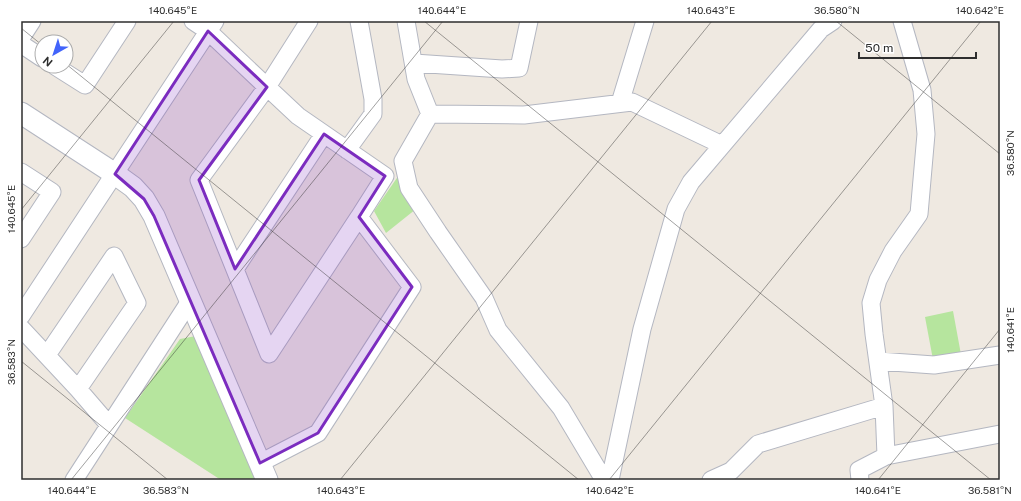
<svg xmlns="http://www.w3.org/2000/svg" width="1021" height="501" viewBox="0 0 1021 501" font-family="'Public Sans',sans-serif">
<rect width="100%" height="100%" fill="#efe9e1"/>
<path fill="#b6e59e" d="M 399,175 L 416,209 L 386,233 L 374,211 Z
M 953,311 L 962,360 L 934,365 L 925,317 Z
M 196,336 L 258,480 L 221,480 L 125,418 L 180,339 Z"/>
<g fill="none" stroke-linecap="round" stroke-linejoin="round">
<g stroke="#b4b7c1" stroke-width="19">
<path id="minor" d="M 193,21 L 208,31 L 267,87 L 309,21
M 406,21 L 416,79 L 430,114 L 403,161 L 409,188 L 438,232 L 484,298 L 498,330 L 561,408 L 604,480
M 21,38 L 32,21
M 21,44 L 42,58
M 414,63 L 502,69 L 519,68 L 529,21
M 55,66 L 85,85 L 127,21
M 620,103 L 645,21
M 430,114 L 524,115 L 632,102 L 722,145
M 347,150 L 373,114 L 373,99 L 359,21
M 21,172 L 52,192 L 21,239
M 235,269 L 324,134
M 21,316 L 215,21
M 21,328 L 78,389 L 109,425
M 47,355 L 114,256 L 137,303 L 78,389
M 878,361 L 934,365 L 1000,355
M 884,406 L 874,334 L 871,303 L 878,280 L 893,251 L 919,214 L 926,134 L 922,90 L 902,21
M 886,456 L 1000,434
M 260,463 L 318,433 L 412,287 L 359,217 L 269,354 L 199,180 L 267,87 L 298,116 L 385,176 L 359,217
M 74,480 L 190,301
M 610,480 L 642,329 L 676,209 L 691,182 L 821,29 L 833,21
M 711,480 L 731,471 L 758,444 L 884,406 L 886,456 L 859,470 L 860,480"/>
</g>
<g stroke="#b4b7c1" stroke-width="23">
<path id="tertiary" d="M 21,113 L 115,174 L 133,187 L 144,199 L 154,216 L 267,480"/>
</g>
<use href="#minor" stroke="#fff" stroke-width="17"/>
<use href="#tertiary" stroke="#fff" stroke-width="21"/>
</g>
<path fill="#7b2cbf" fill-opacity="0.2" stroke="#7b2cbf" stroke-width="3" stroke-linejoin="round" d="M 208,31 L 267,87 L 199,180 L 235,269 L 324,134 L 385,176 L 359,217 L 412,287 L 318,433 L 260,463 L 154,216 L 144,199 L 115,174 Z"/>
<path fill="none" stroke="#2e2e2e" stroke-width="1" stroke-opacity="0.45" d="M 424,21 L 991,480M 836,21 L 1000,154M 21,28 L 42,45M 66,64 L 579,480M 21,210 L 174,21M 21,361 L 168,480M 71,480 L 443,21M 340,480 L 712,21M 609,480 L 981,21M 878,480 L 1000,329"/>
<rect width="1021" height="501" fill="none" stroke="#ffffff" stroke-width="44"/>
<g transform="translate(54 54) rotate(219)"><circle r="19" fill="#ffffff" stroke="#ababab"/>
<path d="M0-3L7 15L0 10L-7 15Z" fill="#4264fb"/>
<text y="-6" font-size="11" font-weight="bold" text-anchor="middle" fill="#2e2e2e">N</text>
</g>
<path d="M859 52v6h117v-6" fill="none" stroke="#2e2e2e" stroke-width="2"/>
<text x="865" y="52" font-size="12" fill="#2e2e2e" stroke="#ffffff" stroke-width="3" paint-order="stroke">50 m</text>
<rect x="22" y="22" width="977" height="457" fill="none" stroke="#2e2e2e" stroke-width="1.5"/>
<g font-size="10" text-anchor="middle" fill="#2e2e2e">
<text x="173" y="14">140.645°E</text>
<text x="442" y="14">140.644°E</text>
<text x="711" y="14">140.643°E</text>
<text x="837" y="14">36.580°N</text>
<text x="980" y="14">140.642°E</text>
<text transform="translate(1010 153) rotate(-90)" y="4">36.580°N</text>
<text transform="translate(11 209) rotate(-90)" y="4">140.645°E</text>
<text transform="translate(1010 330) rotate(-90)" y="4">140.641°E</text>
<text transform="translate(11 362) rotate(-90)" y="4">36.583°N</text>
<text x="72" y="494">140.644°E</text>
<text x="166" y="494">36.583°N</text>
<text x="341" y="494">140.643°E</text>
<text x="610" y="494">140.642°E</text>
<text x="878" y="494">140.641°E</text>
<text x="990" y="494">36.581°N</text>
</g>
</svg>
